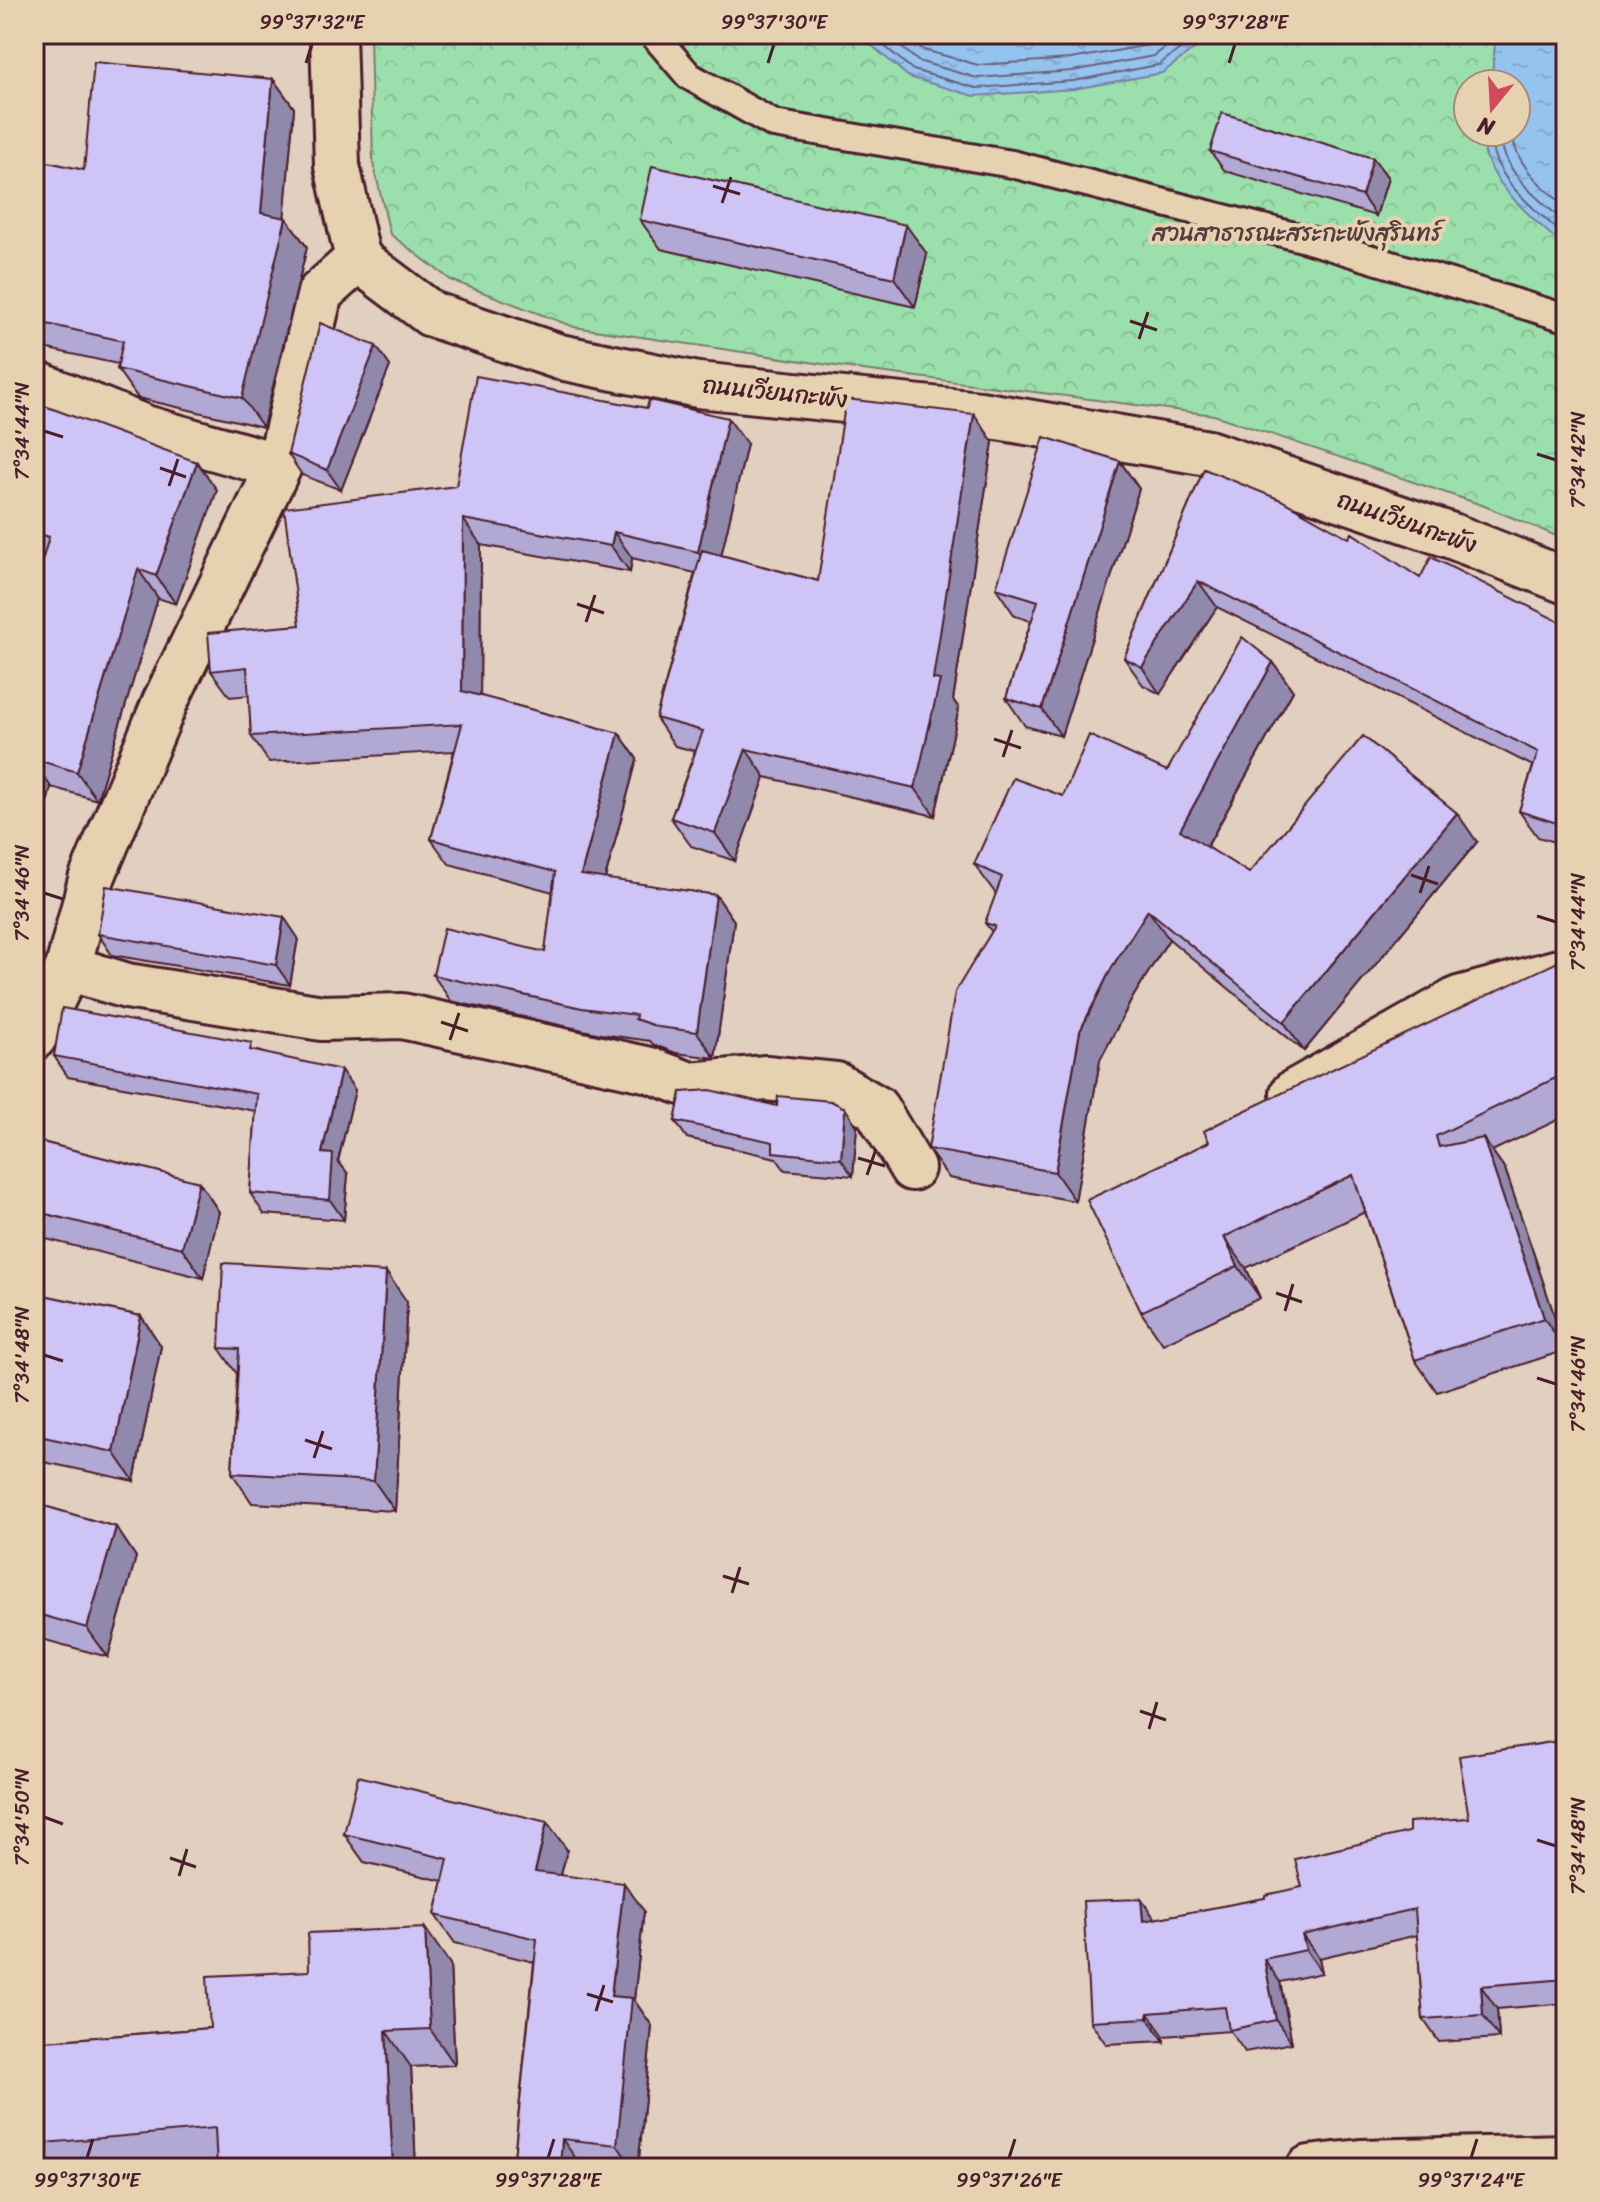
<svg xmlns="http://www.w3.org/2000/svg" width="1600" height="2202" viewBox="0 0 1600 2202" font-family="Sriracha,'Playpen Sans Thai',sans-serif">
<defs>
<pattern id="park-crowns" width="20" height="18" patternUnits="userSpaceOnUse" patternTransform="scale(2)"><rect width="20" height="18" fill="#9be0ac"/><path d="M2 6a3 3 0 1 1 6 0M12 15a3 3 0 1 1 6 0" fill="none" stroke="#87c094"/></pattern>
<pattern id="water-ripples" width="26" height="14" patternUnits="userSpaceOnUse" patternTransform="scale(2)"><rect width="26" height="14" fill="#95c3f0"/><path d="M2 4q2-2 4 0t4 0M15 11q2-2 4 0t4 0" fill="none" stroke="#82a7ce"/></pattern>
</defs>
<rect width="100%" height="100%" fill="#e1cfbf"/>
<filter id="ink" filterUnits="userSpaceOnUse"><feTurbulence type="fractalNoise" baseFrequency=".0125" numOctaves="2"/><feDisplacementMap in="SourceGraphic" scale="16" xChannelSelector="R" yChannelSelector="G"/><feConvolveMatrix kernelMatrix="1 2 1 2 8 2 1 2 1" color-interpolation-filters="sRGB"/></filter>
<g filter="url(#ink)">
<path fill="url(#park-crowns)" stroke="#72806c" stroke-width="2" fill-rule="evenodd" d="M 370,34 L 1566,34 L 1566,540 L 1482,505 L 1214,415 L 863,370 L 574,327 L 451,280 L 390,234 L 373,162 ZM 1468,84 L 1516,84 L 1516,132 L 1468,132 Z"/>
<path fill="url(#water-ripples)" stroke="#7781a1" stroke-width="2" d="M 858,34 L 1203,34 L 1197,47 L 1162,73 L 1074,89 L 974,96 L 909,77 Z
M 1496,34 L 1566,34 L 1566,248 C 1537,222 1476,175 1484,132 L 1516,132 L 1516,84 L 1491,84 Z"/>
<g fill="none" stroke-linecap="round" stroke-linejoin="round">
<path stroke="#68617a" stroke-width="2" d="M 870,34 L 913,70 L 976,88 L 1073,81 L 1158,65 L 1190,42 L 1194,34
M 886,34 L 918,61 L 977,78 L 1072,71 L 1154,56 L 1183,34
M 904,34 L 924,50 L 978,65 L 1071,59 L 1149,45 L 1164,34
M 1491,132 C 1488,176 1536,210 1566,237
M 1501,132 C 1499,170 1540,201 1566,223
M 1513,132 C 1512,163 1545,189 1566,207"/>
<g stroke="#4a1f2b" stroke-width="32">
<path id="lane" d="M 653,34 L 689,76 L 774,124 L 1012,164 L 1306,239 L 1566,318"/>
</g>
<g stroke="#4a1f2b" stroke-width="50">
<path id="street" d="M 333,34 L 337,166 L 358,259 L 431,314 L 560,357 L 698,385 L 980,414 L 1208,453 L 1452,536 L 1566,581
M 34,383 L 145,428 L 279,466
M 68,968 L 127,986 L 322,1018 L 402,1016 L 650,1070 L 690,1085 L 766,1078 L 836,1085 L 876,1108 L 912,1168
M 34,1037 L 68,968 L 91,880 L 165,702 L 279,466 L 320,293 L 358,259
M 1293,1093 L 1459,999 L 1566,970"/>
</g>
<g stroke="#4a1f2b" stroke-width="50">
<path id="secondary" d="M 1309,2168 L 1361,2162 L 1566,2157"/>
</g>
<use href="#lane" stroke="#e6d2b1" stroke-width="26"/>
<use href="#street" stroke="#e6d2b1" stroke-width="44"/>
<use href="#secondary" stroke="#e6d2b1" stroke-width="44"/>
</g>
<path fill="#b1a9d4" stroke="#4a1f2b" stroke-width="2" d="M 273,79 L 294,108 L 284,218 L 286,218 L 307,247 L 263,427 L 138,398 L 117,369 L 118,364 L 34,346 L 34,159 L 84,170 Z
M 1210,151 L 1373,158 L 1388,178 L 1376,216 L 1225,171 Z
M 640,220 L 927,254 L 915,307 L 661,249 Z
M 390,366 L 341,490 L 302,475 L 288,454 Z
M 34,402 L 217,490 L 176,604 L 158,598 L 97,800 L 51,787 L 34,856 L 34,589 L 44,556 L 34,553 Z
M 974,414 L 993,442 L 953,700 L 959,708 L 935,816 L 765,777 L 735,861 L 691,846 L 671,818 L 695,751 L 675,746 L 656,718 L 695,573 L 632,558 L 630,572 L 481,545 L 480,696 L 619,733 L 637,759 L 605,879 L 716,895 L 734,921 L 715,1058 L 676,1053 L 654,1045 L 650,1041 L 601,1034 L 451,1001 L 433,975 L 545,952 L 553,892 L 449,864 L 431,839 L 454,751 L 269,762 L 251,736 L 249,695 L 230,697 L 211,671 L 300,625 L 456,486 L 747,444 L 721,555 L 818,581 Z
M 1120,461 L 1139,489 L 1061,736 L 1025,726 L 1006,698 L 1031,621 L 1015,616 L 996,588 Z
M 1204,469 L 1420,578 L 1566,625 L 1566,846 L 1538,837 L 1519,811 L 1533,766 L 1217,607 L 1160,694 L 1143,685 L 1124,658 Z
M 1273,662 L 1293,691 L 1207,847 L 1249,873 L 1477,842 L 1304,1051 L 1169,939 L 1133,997 L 1100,1060 L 1075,1201 L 949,1178 L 928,1149 L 992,932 L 985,923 L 996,894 L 974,864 L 1167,771 Z
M 98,934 L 298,938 L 290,985 L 112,955 Z
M 1566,958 L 1566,1116 L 1492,1151 L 1505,1169 L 1566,1350 L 1437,1392 L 1415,1360 L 1365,1212 L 1246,1268 L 1260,1298 L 1163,1344 L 1141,1312 L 1209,1142 Z
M 258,1051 L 355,1090 L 338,1161 L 348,1174 L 344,1220 L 264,1214 L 250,1193 L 256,1111 L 68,1077 L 54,1056 Z
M 675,1121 L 857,1126 L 853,1176 L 785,1170 L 776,1158 L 687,1138 Z
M 34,1140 L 199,1182 L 219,1212 L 203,1278 L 34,1236 Z
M 386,1272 L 407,1302 L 395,1511 L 252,1503 L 232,1473 L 237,1374 L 219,1348 Z
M 34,1293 L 141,1316 L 161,1346 L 134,1481 L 34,1460 Z
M 34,1503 L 116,1527 L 136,1557 L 108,1657 L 38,1638 L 34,1688 Z
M 1566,1740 L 1566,2003 L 1497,2009 L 1499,2038 L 1439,2042 L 1423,2019 L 1417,1935 L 1319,1958 L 1322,1973 L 1280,1982 L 1292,2043 L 1245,2052 L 1230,2031 L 1164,2036 L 1164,2041 L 1106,2044 L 1090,2021 L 1141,1899 L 1155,1919 L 1265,1898 L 1302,1887 L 1469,1818 Z
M 547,1822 L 567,1850 L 561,1875 L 644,1911 L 634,2000 L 652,2026 L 638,2168 L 513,2168 L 534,1962 L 455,1943 L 435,1915 L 443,1881 L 364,1862 L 344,1834 Z
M 450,1964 L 455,2065 L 411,2067 L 416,2168 L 217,2168 L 217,2166 L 191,2168 L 34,2168 L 34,2042 L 210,2028 Z"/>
<path fill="#9089ac" stroke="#4a1f2b" stroke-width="2" d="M 273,79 L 294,108 L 283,232 L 286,218 L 307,247 L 263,427 L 242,398 L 261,213 Z
M 1373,158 L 1388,178 L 1376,216 L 1362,196 Z
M 906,225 L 927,254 L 915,307 L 894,278 Z
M 376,346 L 390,366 L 341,490 L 327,470 Z
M 974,414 L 993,442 L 953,700 L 959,708 L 935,816 L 915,788 Z
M 728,418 L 747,444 L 716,578 L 698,552 Z
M 1120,461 L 1139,489 L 1061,736 L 1042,709 Z
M 197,462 L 217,490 L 176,604 L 156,576 Z
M 463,519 L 481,545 L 480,717 L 462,691 Z
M 614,532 L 632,558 L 630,572 L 611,546 Z
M 138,569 L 158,598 L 97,800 L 77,772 Z
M 1198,581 L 1217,607 L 1160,694 L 1142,667 Z
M 1273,662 L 1293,691 L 1200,859 L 1180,830 Z
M 619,733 L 637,759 L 599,901 L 581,875 Z
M 746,749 L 765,777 L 735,861 L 715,833 Z
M 34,762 L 51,787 L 34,856 Z
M 1457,813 L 1477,842 L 1304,1051 L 1284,1022 Z
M 716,895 L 734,921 L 715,1058 L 697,1032 Z
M 1148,910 L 1169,939 L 1133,997 L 1100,1060 L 1075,1201 L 1055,1172 L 1080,1031 L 1112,967 Z
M 284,917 L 298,938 L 290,985 L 276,965 Z
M 341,1070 L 355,1090 L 338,1161 L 348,1174 L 344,1220 L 330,1200 L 322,1153 Z
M 845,1108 L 857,1126 L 853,1176 L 841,1159 Z
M 1483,1138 L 1505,1169 L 1566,1350 L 1544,1318 Z
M 199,1182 L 219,1212 L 203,1278 L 182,1248 Z
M 1224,1237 L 1246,1268 L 1260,1298 L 1238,1266 Z
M 386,1272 L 407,1302 L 395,1511 L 374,1481 Z
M 141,1316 L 161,1346 L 134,1481 L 114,1452 Z
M 116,1527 L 136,1557 L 108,1657 L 87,1628 Z
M 34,1632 L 38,1638 L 34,1688 Z
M 547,1822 L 567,1850 L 555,1900 L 535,1872 Z
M 624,1883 L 644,1911 L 634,2000 L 652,2026 L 638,2168 L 633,2168 L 617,2145 L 611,1996 Z
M 1141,1899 L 1157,1922 L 1143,1921 Z
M 425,1928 L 450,1964 L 455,2065 L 430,2029 Z
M 1302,1935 L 1319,1958 L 1322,1973 L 1306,1950 Z
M 1264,1959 L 1280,1982 L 1292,2043 L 1276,2020 Z
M 1481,1986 L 1497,2009 L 1499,2038 L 1483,2015 Z
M 1148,2013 L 1164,2036 L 1164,2041 L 1148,2018 Z
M 386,2031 L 411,2067 L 416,2168 L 393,2168 Z
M 562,2139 L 582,2167 L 582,2168 L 560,2168 Z"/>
<path fill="#cec4f6" stroke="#4a1f2b" stroke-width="2" d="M 94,62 L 273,79 L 261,213 L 286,218 L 242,398 L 117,369 L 123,341 L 34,321 L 34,159 L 84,170 Z
M 1222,113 L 1373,158 L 1362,196 L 1210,151 Z
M 652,166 L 906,225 L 894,278 L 640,220 Z
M 320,323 L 376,346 L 327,470 L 288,454 Z
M 476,376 L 647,408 L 649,400 L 728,418 L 698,552 L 614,532 L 611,546 L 463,519 L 462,691 L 619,733 L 581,875 L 716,895 L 697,1032 L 658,1027 L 635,1019 L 636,1015 L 582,1008 L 433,975 L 444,928 L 545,952 L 555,872 L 431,839 L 462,724 L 251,736 L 247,667 L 211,671 L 208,633 L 300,625 L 284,508 L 456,486 Z
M 846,399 L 974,414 L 933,679 L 940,680 L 915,788 L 746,749 L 715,833 L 671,818 L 703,731 L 656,718 L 702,550 L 818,581 Z
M 34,402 L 197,462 L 156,576 L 138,569 L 77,772 L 34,759 L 34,589 L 49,537 L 34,532 Z
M 1044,437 L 1120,461 L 1042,709 L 1006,698 L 1038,601 L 996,588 Z
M 1204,469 L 1281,500 L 1349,538 L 1352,533 L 1420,578 L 1431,557 L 1566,625 L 1566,826 L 1519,811 L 1538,752 L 1198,581 L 1142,667 L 1124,658 Z
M 1242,637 L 1273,662 L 1180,830 L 1249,873 L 1363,736 L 1457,813 L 1284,1022 L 1148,910 L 1112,967 L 1080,1031 L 1055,1172 L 928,1149 L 955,992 L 995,926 L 985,923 L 1002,877 L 974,864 L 1013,778 L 1063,796 L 1089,735 L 1167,771 Z
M 106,886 L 284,917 L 276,965 L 98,934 Z
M 1566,958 L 1566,1073 L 1436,1136 L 1439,1147 L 1483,1138 L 1544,1318 L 1415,1360 L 1353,1175 L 1224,1237 L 1238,1266 L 1141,1312 L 1087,1200 L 1209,1142 L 1204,1131 L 1219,1123 Z
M 62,1008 L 252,1043 L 250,1050 L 341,1070 L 322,1153 L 333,1154 L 330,1200 L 250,1193 L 257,1094 L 54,1056 Z
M 710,1090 L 777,1106 L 778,1096 L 831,1101 L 845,1108 L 841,1159 L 773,1152 L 773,1142 L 675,1121 L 681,1092 Z
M 34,1140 L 199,1182 L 182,1248 L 34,1211 Z
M 223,1263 L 386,1272 L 374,1481 L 232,1473 L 239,1349 L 219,1348 Z
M 34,1293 L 141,1316 L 114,1452 L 34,1435 Z
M 34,1503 L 116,1527 L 87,1628 L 34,1613 Z
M 1566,1740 L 1566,1979 L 1481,1986 L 1483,2015 L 1423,2019 L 1415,1909 L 1302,1935 L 1306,1950 L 1264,1959 L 1276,2020 L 1229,2030 L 1225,2007 L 1148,2013 L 1148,2018 L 1090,2021 L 1083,1901 L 1141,1899 L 1143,1921 L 1265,1898 L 1265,1895 L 1302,1887 L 1295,1859 L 1409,1832 L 1409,1822 L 1469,1818 L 1459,1756 Z
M 358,1776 L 547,1822 L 535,1872 L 624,1883 L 611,1996 L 632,1998 L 617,2145 L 562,2139 L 560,2168 L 513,2168 L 537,1939 L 435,1915 L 448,1859 L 344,1834 Z
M 425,1928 L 430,2029 L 386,2031 L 393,2168 L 319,2168 L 318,2166 L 274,2168 L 217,2168 L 215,2128 L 34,2144 L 34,2042 L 210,2028 L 207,1976 L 309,1971 L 308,1933 Z"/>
</g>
<path fill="none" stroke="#4a1f2b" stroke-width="3" d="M 306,63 L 312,44M 768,63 L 774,44M 1229,63 L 1235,44M 713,186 L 740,194M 722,203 L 731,177M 1130,321 L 1157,330M 1139,339 L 1148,312M 44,431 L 63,437M 1537,454 L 1556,460M 160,468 L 186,477M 169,486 L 178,459M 577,604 L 604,613M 586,622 L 595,595M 994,739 L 1021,748M 1003,757 L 1012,730M 1411,875 L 1438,884M 44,893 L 63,899M 1420,893 L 1429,866M 1537,916 L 1556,922M 441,1022 L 468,1031M 450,1040 L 459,1013M 858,1158 L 885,1166M 867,1175 L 876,1149M 1276,1293 L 1302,1302M 1285,1311 L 1293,1284M 44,1355 L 63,1361M 1537,1378 L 1556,1384M 305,1440 L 332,1449M 314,1458 L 323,1431M 723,1576 L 749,1584M 732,1593 L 740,1567M 1140,1711 L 1166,1720M 1149,1729 L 1157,1702M 44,1817 L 63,1824M 1537,1840 L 1556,1846M 170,1858 L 196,1867M 179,1876 L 187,1849M 587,1994 L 613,2002M 596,2011 L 604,1985M 87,2158 L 93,2139M 548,2158 L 554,2139M 1009,2158 L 1015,2139M 1471,2158 L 1477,2139"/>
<g text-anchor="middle" stroke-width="8" stroke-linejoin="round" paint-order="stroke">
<g font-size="24" fill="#563c3e" stroke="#e6d2b1">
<text x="1297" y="241">สวนสาธารณะสระกะพังสุรินทร์</text>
</g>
<g font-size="24" fill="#4a1f2b" stroke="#e6d2b1">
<text transform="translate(775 392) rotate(6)" y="8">ถนนเวียนกะพัง</text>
<text transform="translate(1407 522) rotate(19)" y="8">ถนนเวียนกะพัง</text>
</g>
</g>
<rect width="1600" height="2202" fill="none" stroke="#e6d2b1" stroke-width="88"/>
<g transform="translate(1492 108) rotate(198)"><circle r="38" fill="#e6d2b1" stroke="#a88a7b" stroke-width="2"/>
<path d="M0-6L14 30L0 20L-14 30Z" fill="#d1495b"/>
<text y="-12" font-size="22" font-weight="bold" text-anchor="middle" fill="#4a1f2b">N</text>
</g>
<rect x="44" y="44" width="1512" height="2114" fill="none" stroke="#4a1f2b" stroke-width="3"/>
<g font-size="20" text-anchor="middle" fill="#4a1f2b">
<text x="312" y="29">99°37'32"E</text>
<text x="774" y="29">99°37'30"E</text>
<text x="1235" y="29">99°37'28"E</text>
<text transform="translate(22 431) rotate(-90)" y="7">7°34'44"N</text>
<text transform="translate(1578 460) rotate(-90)" y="7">7°34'42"N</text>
<text transform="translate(22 893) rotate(-90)" y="7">7°34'46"N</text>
<text transform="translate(1578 922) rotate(-90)" y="7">7°34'44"N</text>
<text transform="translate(22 1355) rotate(-90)" y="7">7°34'48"N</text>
<text transform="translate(1578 1384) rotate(-90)" y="7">7°34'46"N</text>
<text transform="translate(22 1817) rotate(-90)" y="7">7°34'50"N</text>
<text transform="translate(1578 1846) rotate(-90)" y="7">7°34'48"N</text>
<text x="87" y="2187">99°37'30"E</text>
<text x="548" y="2187">99°37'28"E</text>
<text x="1009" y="2187">99°37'26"E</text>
<text x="1471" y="2187">99°37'24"E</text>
</g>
</svg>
